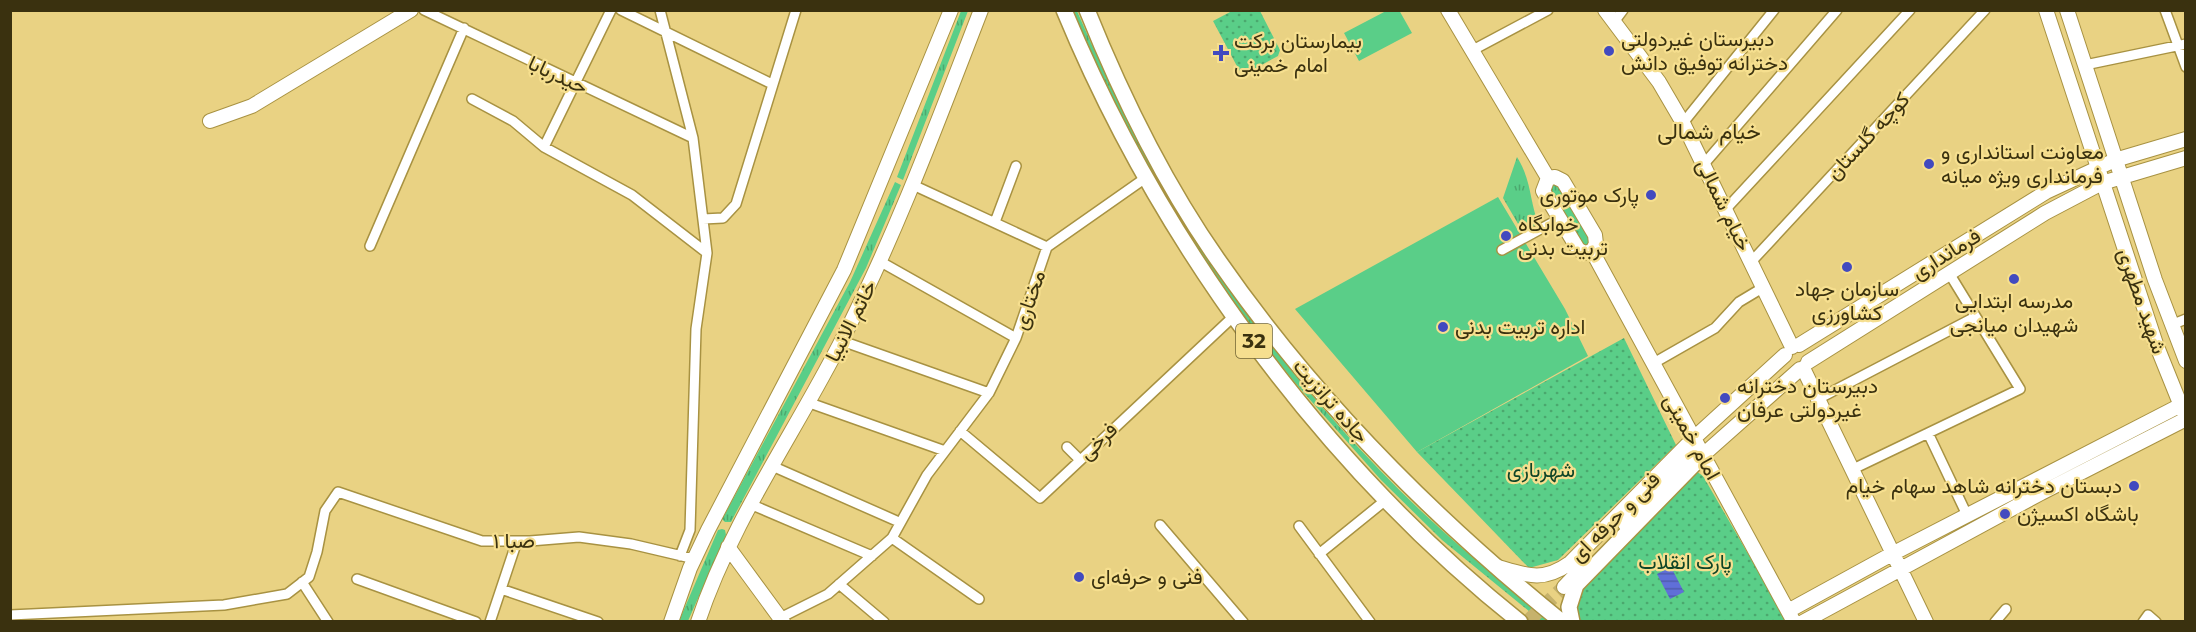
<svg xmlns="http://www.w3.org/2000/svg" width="2196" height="632" viewBox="0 0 2196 632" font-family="Montserrat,Vazirmatn,sans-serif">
<defs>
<pattern id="grass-tufts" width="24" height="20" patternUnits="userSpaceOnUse" patternTransform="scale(1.5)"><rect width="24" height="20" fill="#5ace88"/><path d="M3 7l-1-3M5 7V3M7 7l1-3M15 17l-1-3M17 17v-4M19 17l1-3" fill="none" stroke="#4ba86e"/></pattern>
<pattern id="park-dots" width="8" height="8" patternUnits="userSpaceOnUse" patternTransform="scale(1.5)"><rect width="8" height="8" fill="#5ace88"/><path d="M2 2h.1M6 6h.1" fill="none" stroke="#4ba86e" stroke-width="1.8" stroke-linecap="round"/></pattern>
<pattern id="water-rules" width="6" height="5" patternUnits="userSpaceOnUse" patternTransform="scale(1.5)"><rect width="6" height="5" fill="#606fd8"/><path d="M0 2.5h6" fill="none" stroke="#505cae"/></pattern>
</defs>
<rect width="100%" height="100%" fill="#e9d283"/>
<path fill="url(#grass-tufts)" d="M 961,11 L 968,11 L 903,180 L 897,177 Z
M 1070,11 L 1077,11 C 1156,197 1272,369 1419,509 C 1461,549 1506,585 1551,621 L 1541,621 L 1442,540 L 1381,480 L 1296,384 L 1235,308 L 1180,224 L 1123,127 Z
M 1517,157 C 1532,181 1529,200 1539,225 L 1533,228 L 1530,224 L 1521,229 L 1503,198 Z
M 1555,180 L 1593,243 L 1584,250 L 1546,185 Z
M 895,182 L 901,185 L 866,268 L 731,522 L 725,522 L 722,519 L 725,514 L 850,282 Z
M 722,529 L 725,530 L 726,535 L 688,621 L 679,621 L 718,530 Z"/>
<path fill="url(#park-dots)" d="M 1232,11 L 1260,11 L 1280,50 L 1278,56 L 1245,74 L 1239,70 L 1213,21 Z
M 1624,338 L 1676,445 L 1558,560 L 1529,568 L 1417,452 Z
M 1696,471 L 1703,476 L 1787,621 L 1581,622 L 1575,616 L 1577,593 Z"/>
<path fill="#5ace88" d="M 1399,10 L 1412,33 L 1359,61 L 1344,33 L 1386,11 Z
M 1498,197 L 1565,309 L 1588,356 L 1417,452 L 1295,309 Z"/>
<path fill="url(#water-rules)" d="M 1671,567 L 1684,592 L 1670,599 L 1657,574 Z"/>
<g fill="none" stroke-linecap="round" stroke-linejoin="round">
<path stroke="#c6b26c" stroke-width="14" stroke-dasharray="14 7" stroke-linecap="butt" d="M 1527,622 L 1564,587"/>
<g stroke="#a89242" stroke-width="12">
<path id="street" d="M 424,10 L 693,138
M 621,10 L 772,84
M 660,10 L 693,138 L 707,253 L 696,329 L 690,530 L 680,556
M 2165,10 L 2186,67
M 1614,22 L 1623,10
M 1471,51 L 1548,10
M 2085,65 L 2186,44
M 472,99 L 513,121 L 544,147 L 632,195 L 707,253
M 1683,123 L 1774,10
M 544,147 L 611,10
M 1704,164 L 1837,10
M 913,185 L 1047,247
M 1726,209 L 1910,10
M 703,219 L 723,218 L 736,204 L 796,10
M 995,222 L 1016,166
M 370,246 L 464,28
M 1502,250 L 1559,219
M 1752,261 L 1985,10
M 881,262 L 1016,338
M 2171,325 L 2186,319
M 842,341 L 989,393
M 1652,364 L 1715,328 L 1739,302 L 1764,287
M 1818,399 L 1975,317
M 807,402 L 945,451
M 960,431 L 1040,498 L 1234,316
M 1928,433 L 1967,515
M 1067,447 L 1079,459
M 772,466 L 899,522
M 1851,470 L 2020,389 L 1949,273
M 750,504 L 872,556
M 1160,525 L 1243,622
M 1299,526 L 1370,622
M 892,538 L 979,599
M 1319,554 L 1387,499
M 357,579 L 476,622
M 302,582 L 328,622
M 839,584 L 884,622
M 501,589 L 598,622
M 10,615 L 224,605 L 287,594 L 309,577 L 317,552 L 325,511 L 338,492 L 482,541 L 530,541 L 579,537 L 631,544 L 695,559
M 780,618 L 828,594 L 892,538 L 927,475 L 989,393 L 1016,338 L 1047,247 L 1144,179
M 490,622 L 517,541
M 1995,622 L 2006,609
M 2143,622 L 2148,615 L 2156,622"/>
</g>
<g stroke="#a89242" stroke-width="16">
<path id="secondary" d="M 1448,10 L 1548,178
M 1605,10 L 1659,82 L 1683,123 L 1792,347
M 2046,10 L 2156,344 L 2183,411
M 2067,10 L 2155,280 L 2186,361
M 210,121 L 252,106 L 411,10
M 1555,177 L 1563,181 L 1595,235 L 1596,244 L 1592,251 L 1584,253 L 1578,249 L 1543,191 L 1548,178 Z
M 1592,251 L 1794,622
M 1799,345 L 2046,192 L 2115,160 L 2186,139
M 1808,362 L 2045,213 L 2102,183 L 2186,158
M 1803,368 L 1926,622
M 1703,455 L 1800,369
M 1625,524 L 1699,448
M 728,547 L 783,622
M 1495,566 C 1526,575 1542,583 1570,563 L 1693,439 L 1785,355
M 1564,587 L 1580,570
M 1788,611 L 1892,554 L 2181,405
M 671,622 L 690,568 L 708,530 L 844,270 L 951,10
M 698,622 C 732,520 795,433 843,338 C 897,232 938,121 981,10
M 1803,622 L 2041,493 L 2186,419"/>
</g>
<g stroke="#a89242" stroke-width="18">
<path id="primary" d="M 1064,10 C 1160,242 1323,465 1520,622
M 1087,10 C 1122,97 1164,183 1218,260 C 1313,397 1432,517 1562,622
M 1572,622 L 1569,607 L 1576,585 L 1703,455"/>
</g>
<use href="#street" stroke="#fff" stroke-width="9"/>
<use href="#secondary" stroke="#fff" stroke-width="14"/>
<use href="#primary" stroke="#fff" stroke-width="15"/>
</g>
<g fill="#424abf" stroke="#f6df8f" stroke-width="2">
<circle cx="1609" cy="51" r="6"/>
<path d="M1218 44h6v6h6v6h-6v6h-6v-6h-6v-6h6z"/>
<circle cx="1929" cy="164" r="6"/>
<circle cx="1651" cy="195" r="6"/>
<circle cx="1506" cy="236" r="6"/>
<circle cx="1847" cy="267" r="6"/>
<circle cx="2014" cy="279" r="6"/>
<circle cx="1443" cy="327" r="6"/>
<circle cx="1725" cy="398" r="6"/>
<circle cx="2134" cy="486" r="6"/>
<circle cx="2005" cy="514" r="6"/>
<circle cx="1079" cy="577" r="6"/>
</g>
<g text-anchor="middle" stroke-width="4.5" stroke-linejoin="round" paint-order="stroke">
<rect fill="#f6df8f" stroke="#726535" stroke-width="1.5" x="1236" y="324" width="36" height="34" rx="4.5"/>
<g font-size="20" font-weight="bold" fill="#3a310f">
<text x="1254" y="348">32</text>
</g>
<g font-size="21" fill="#3a310f" stroke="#f6df8f" text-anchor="start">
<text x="1621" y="46">دبیرستان غیردولتی<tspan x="1621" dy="24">دخترانه توفیق دانش</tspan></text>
<text x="1234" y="48">بیمارستان برکت<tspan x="1234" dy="24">امام خمینی</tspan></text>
<text x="1941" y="159">معاونت استانداری و<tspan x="1941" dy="24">فرمانداری ویژه میانه</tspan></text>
<text x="1639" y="202" text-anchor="end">پارک موتوری</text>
<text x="1518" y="231">خوابگاه<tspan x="1518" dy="24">تربیت بدنی</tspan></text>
<text x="1847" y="296" text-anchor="middle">سازمان جهاد<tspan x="1847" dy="24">کشاورزی</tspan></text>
<text x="2014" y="308" text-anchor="middle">مدرسه ابتدایی<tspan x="2014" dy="24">شهیدان میانجی</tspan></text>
<text x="1455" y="334">اداره تربیت بدنی</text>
<text x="1737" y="393">دبیرستان دخترانه<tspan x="1737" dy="24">غیردولتی عرفان</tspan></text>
<text x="2122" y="493" text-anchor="end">دبستان دخترانه شاهد سهام خیام</text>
<text x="2017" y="521">باشگاه اکسیژن</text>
<text x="1091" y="584">فنی و حرفه‌ای</text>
</g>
<g font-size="21" fill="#3a310f" stroke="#f6df8f">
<text transform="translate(558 75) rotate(25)" y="7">حیدربابا</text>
<text transform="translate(1868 136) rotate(-47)" y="7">کوچه گلستان</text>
<text transform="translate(1724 205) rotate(64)" y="7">خیام شمالی</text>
<text transform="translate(1946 254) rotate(-32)" y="7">فرمانداری</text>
<text transform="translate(1029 300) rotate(-71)" y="7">مختاری</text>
<text transform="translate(2142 301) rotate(71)" y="7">شهید مطهری</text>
<text transform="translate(851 321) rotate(-63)" y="7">خاتم الانبیا</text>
<text transform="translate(1331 401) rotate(49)" y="7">جاده ترانزیت</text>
<text transform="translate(1692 437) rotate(61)" y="7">امام خمینی</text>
<text transform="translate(1098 441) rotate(-43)" y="7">فرخی</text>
<text transform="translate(1615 517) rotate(-45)" y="7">فنی و حرفه ای</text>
<text transform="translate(514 541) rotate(-1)" y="7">صبا ۱</text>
</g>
<g font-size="21" fill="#0f4527" stroke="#f6df8f">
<text x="1541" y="477">شهربازی</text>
<text x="1685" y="569">پارک انقلاب</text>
</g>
<g font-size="22" fill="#3a310f" stroke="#f6df8f">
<text x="1709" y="139">خیام شمالی</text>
</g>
</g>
<rect width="2196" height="632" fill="none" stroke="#3a310f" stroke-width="24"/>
</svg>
